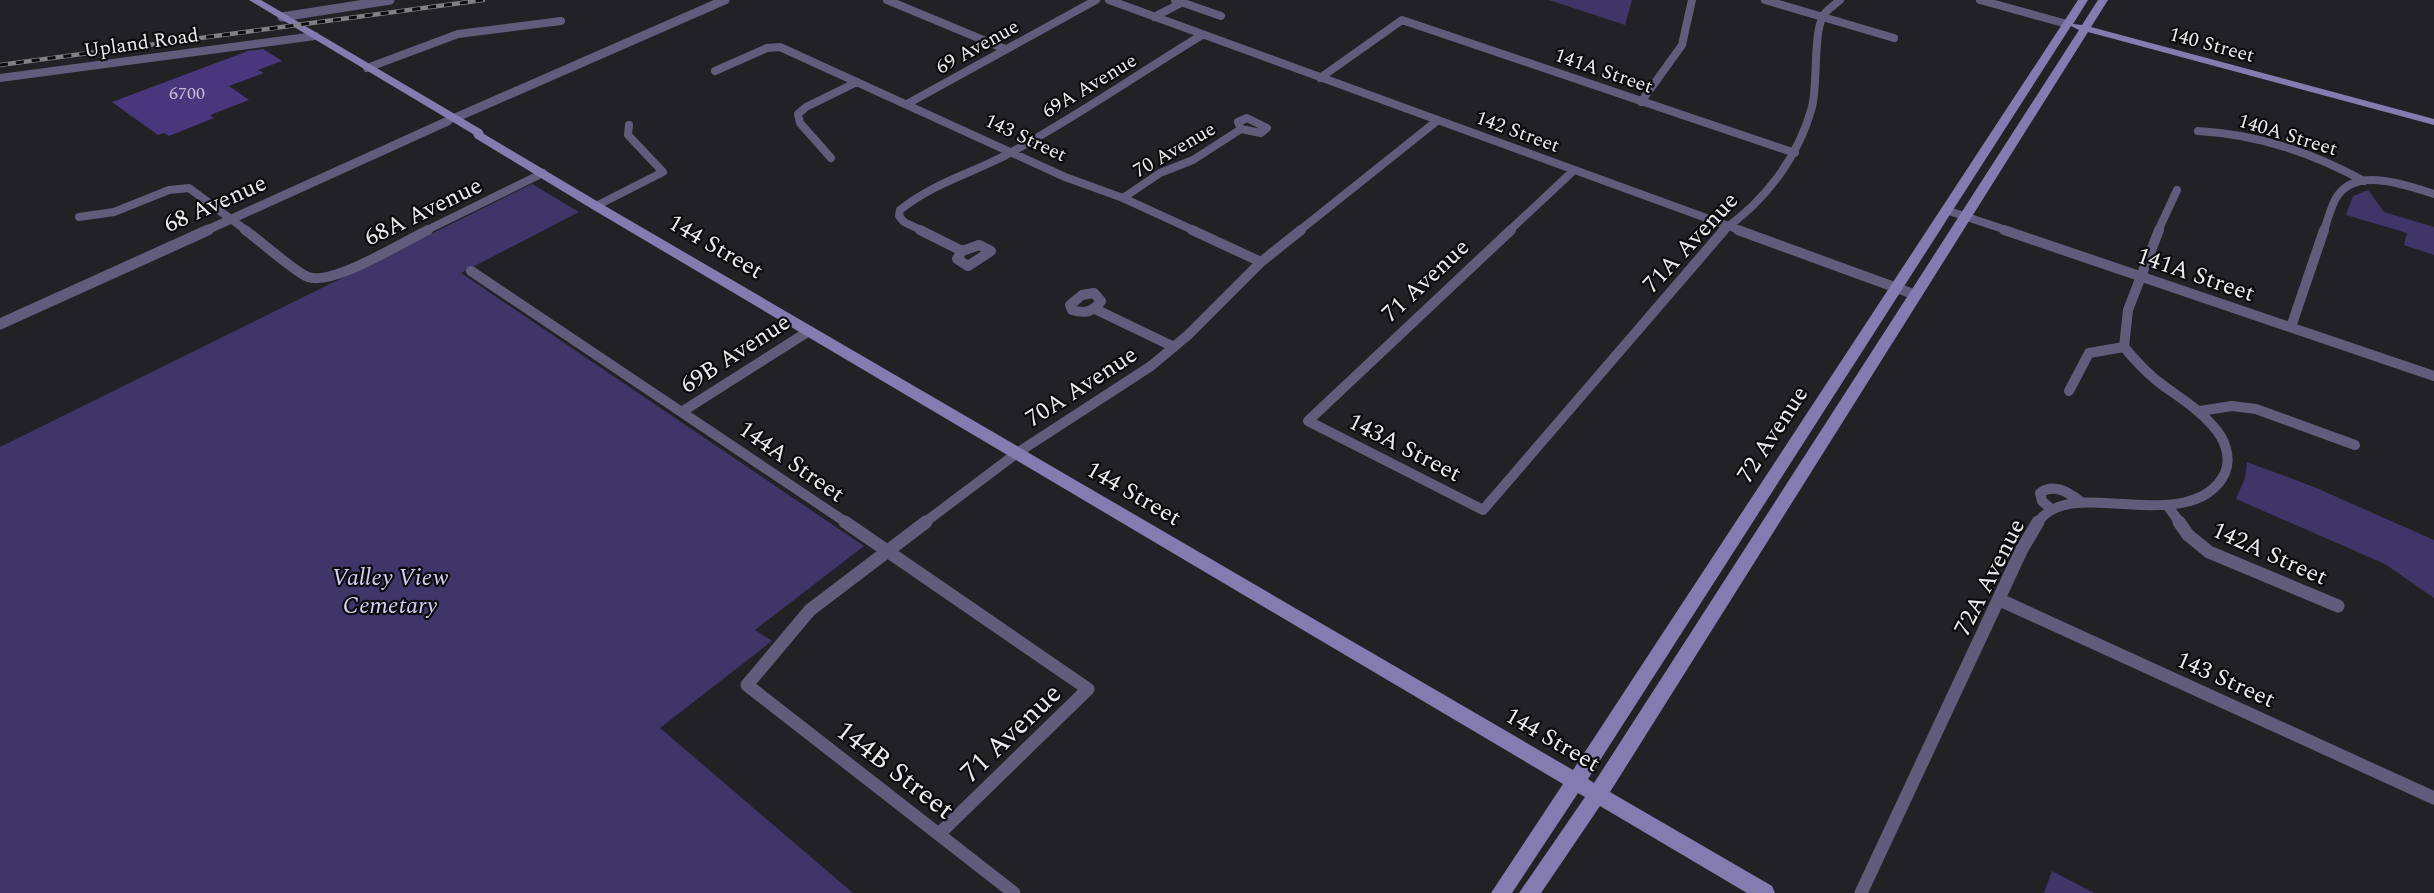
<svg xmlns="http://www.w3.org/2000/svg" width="2434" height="893" viewBox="0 0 2434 893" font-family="Spectral,serif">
<rect width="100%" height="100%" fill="#222226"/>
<path fill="#3f3568" d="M 1549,0 L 1632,0 L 1625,25 Z
M 532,184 L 579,212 L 461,273 L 864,546 L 755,630 L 772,641 L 660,728 L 853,893 L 0,893 L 0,447 Z
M 2368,190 L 2384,212 L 2434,227 L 2434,255 L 2404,245 L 2407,233 L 2346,215 L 2353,196 Z
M 2247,462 L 2314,487 L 2434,540 L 2434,598 L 2385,564 L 2236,499 L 2245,478 Z
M 2052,871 L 2094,893 L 2044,893 Z"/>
<path fill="#48377d" d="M 263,49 L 282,61 L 258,70 L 264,73 L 229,86 L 249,100 L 210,115 L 214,118 L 169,136 L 164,133 L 158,135 L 112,102 L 248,51 Z"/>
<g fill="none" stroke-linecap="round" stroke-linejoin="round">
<path stroke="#615c7c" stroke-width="8" d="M 887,0 L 1005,49
M 1109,0 L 1742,231
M 1175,0 L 1221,16
M 1765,0 L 1894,38
M 1980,0 L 2067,24
M 1154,17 L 1179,4
M 367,68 L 458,34 L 561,21
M 715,71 L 767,48 L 780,47 L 1065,177 L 1123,198 L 1195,231
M 0,78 L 315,36
M 1320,78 L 1402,20 L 1795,153
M 1641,102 L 1682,45 L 1692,0
M 907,104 L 1096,0
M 1247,118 L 1267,128 L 1261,133 L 1241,129 L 1238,122 Z
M 2198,131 C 2256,134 2313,153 2364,181
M 831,158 L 800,123 L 798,114 L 806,107 L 857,82
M 1123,198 L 1160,173 L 1193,160 L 1241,129
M 596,206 L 663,172 L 628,135 L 629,125
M 1946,210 L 2009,231
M 79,217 L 114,212 L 169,190 L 189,188 L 247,231
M 425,231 L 543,173
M 923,231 L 904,222 L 899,216 L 900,210 C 933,183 973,173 1010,153 C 1076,117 1138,74 1202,35
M 1299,231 L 1438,120
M 1509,231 L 1573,171
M 1722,231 C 1765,201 1798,158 1812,107 C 1818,82 1813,35 1823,16 C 1827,9 1835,5 1840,0
M 2158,231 L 2177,190
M 2324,231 C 2327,221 2330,210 2335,200 C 2353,165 2406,185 2434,194"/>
<path stroke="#615c7c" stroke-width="10" d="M 245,230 C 258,239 296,273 308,277 C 333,286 403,242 428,230
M 920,230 L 962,251
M 1192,230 L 1261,262
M 1511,230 L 1308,421 L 1483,510 L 1724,230
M 1738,230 L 1916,295
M 2004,230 L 2434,376
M 979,245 L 991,251 L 968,266 L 957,259 L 962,251 Z
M 471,271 L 847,523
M 1094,293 L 1101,301 C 1093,312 1085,314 1072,310 L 1070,305 L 1082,295 Z
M 1095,309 L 1174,347
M 2291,327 L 2324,230
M 2069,391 L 2089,353 L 2124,347
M 683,411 L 809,331
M 2200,411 L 2232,406 L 2256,409 L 2355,445
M 2167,505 L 2180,523
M 2051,509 L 2042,501 L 2040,493 C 2054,483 2068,492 2080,501
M 924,523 L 1017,453 L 1151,366 L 1188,335 L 1261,262 L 1301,230
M 2037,523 C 2047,510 2059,505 2076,503 C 2121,499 2201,523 2225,473 C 2232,456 2224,438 2213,426 C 2197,407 2175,395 2156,380 C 2144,370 2134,359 2124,347 L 2128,310 L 2159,230"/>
<path stroke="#615c7c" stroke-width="13" d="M 845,522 L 1088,689 L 939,834
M 926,522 L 810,610 L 747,685 L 1014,893
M 2179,522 L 2188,535 L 2209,552 L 2338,606
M 2000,600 L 2434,798
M 1861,893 L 2022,549 L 2038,522"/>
<path stroke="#615c7c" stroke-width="9" d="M 282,17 L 390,0
M 455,118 L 725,0
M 205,231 L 448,121"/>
<path stroke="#615c7c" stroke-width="11" d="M 0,324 L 208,230"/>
<path fill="#847cb0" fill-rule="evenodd" d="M 249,0 L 261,0 L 482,130 L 484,134 L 600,203 L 1573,770 L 2078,0 L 2088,0 L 2073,24 L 2082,25 L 2098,0 L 2108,0 L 2091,27 L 2434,119 L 2434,125 L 2088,32 L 1610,792 L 1772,886 L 1775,893 L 1747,893 L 1600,806 L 1541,893 L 1519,893 L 1585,797 L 1578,793 L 1512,893 L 1491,893 L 1563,784 L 592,209 L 475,138 L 473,134 ZM 2071,26 L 2079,30 L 1594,783 L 1588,779 Z"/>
<g stroke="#818184" stroke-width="4.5">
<path id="rail" d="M 0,65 L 483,0"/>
</g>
<use href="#rail" stroke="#0c0c0e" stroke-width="3" stroke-dasharray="8" stroke-linecap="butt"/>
</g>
<g text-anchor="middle" stroke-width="4.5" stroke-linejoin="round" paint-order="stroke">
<g font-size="18" fill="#c2bed2">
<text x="187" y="99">6700</text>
</g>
<g font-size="20" fill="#ebebee" stroke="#0c0c0e">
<text transform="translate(141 42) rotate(-8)" y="7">Upland Road</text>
<text transform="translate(2212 44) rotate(15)" y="7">140 Street</text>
<text transform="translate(977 46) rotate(-29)" y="7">69 Avenue</text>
<text transform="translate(1604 70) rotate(19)" y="7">141A Street</text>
<text transform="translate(1089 85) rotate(-31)" y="7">69A Avenue</text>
<text transform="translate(1518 131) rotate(20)" y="7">142 Street</text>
<text transform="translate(2288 134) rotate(17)" y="7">140A Street</text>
<text transform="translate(1026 137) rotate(25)" y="7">143 Street</text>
<text transform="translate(1174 149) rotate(-30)" y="7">70 Avenue</text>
</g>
<g font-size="24" fill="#ebebee" stroke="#0c0c0e">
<text transform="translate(215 203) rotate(-24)" y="8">68 Avenue</text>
<text transform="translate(423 211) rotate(-26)" y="8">68A Avenue</text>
<text transform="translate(1690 242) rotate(-47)" y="8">71A Avenue</text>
<text transform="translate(716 246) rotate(30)" y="8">144 Street</text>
<text transform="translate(2196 274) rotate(19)" y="8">141A Street</text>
<text transform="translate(1425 280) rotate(-43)" y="8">71 Avenue</text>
<text transform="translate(735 353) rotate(-33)" y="8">69B Avenue</text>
<text transform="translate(1081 386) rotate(-33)" y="8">70A Avenue</text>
<text transform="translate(1772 434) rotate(-57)" y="8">72 Avenue</text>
<text transform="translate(1405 447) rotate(27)" y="8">143A Street</text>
<text transform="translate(792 461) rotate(35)" y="8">144A Street</text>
<text transform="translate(1134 493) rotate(30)" y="8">144 Street</text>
<text transform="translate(2270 553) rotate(24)" y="8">142A Street</text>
<text transform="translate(1989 577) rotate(-63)" y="8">72A Avenue</text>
<text transform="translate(2226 679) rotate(24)" y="8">143 Street</text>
<text transform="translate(1553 739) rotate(30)" y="8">144 Street</text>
</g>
<g font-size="24" font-style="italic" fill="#d4cff8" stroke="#0c0c0e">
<text x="390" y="585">Valley View<tspan x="390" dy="28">Cemetary</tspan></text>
</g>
<g font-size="28" fill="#ebebee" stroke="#0c0c0e">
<text transform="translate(1010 732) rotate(-44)" y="10">71 Avenue</text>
<text transform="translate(896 769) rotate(38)" y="10">144B Street</text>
</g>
</g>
</svg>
